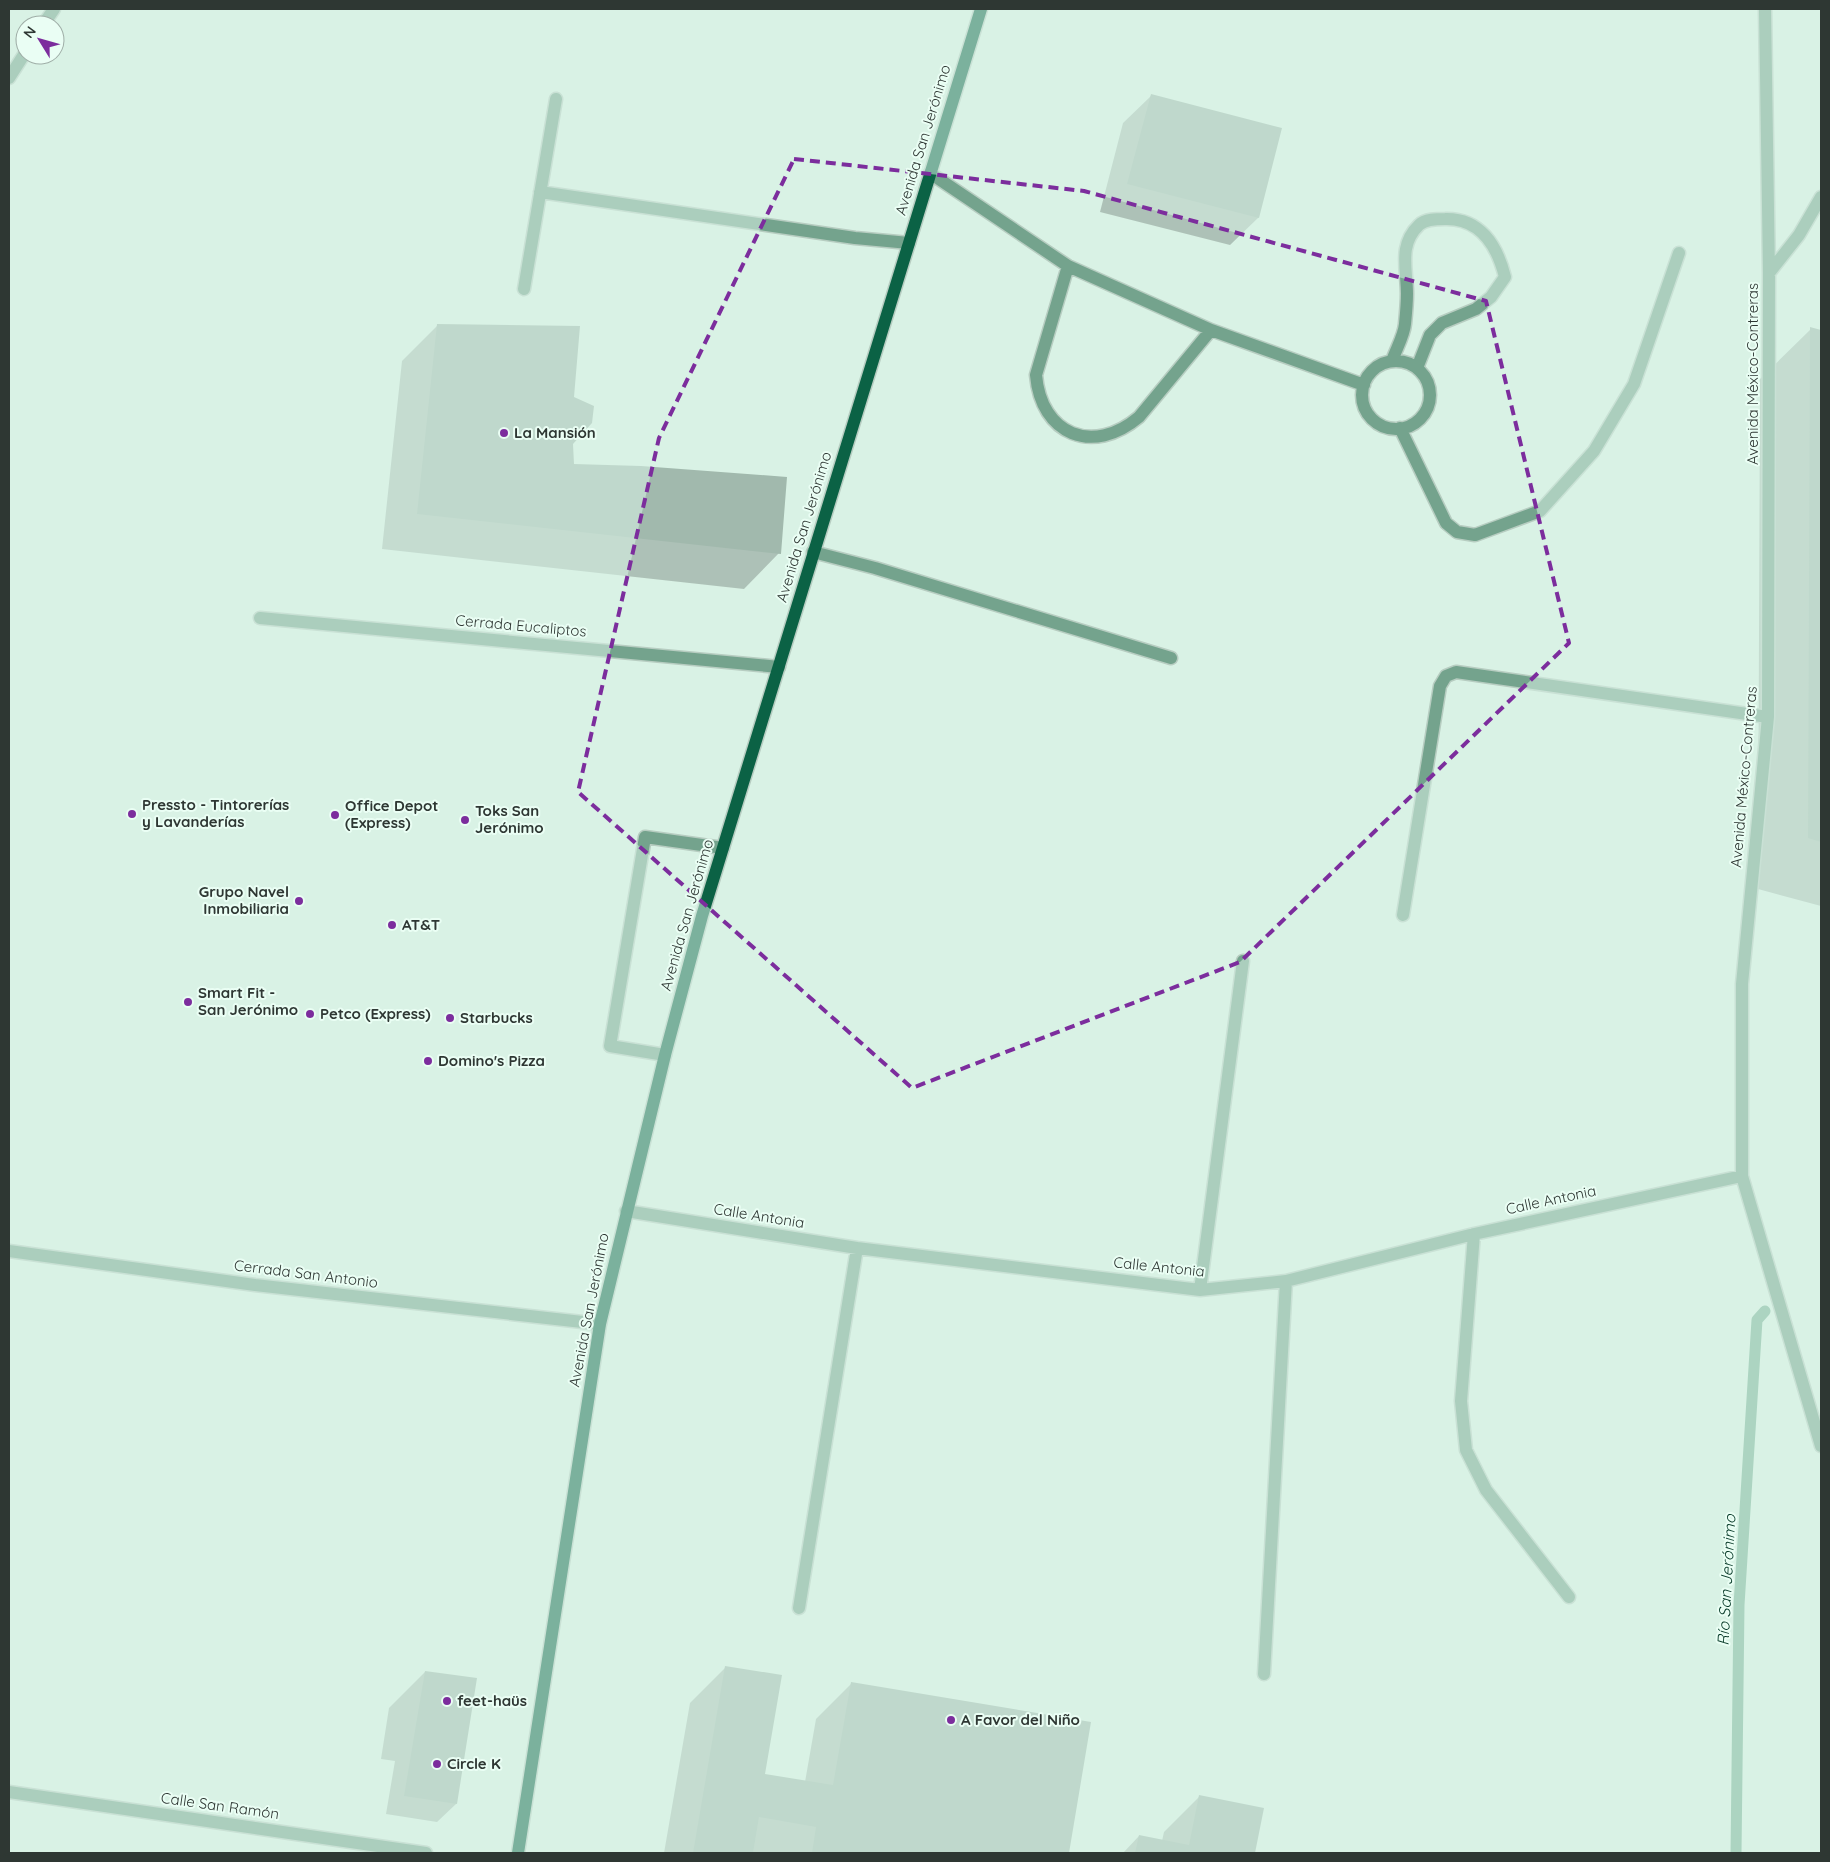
<svg xmlns="http://www.w3.org/2000/svg" width="1830" height="1862" viewBox="0 0 1830 1862" font-family="Quicksand,sans-serif">
<rect width="100%" height="100%" fill="#d9f2e5"/>
<path fill="#0003" d="M 1151,96 L 1281,129 L 1258,218 L 1230,245 L 1100,212 L 1123,123 Z
M 438,325 L 573,398 L 572,466 L 779,553 L 744,589 L 382,549 L 402,361 Z
M 1811,329 L 1821,331 L 1821,906 L 1758,889 L 1760,379 Z
M 726,1667 L 764,1775 L 805,1782 L 816,1719 L 852,1683 L 1090,1723 L 1068,1853 L 664,1853 L 690,1703 Z
M 425,1672 L 456,1804 L 437,1822 L 386,1814 L 395,1761 L 381,1759 L 389,1708 Z
M 1200,1796 L 1263,1809 L 1254,1853 L 1123,1853 L 1139,1836 L 1162,1841 L 1164,1832 Z"/>
<g fill="none" stroke-linecap="round" stroke-linejoin="round">
<path stroke="#76b095" stroke-width="11" d="M 1736,1853 L 1739,1605 L 1757,1320 L 1765,1311"/>
</g>
<path fill="#a1b9ad" d="M 1151,94 L 1282,128 L 1259,218 L 1127,184 Z
M 437,324 L 580,326 L 574,397 L 594,406 L 592,423 L 573,444 L 574,464 L 641,466 L 787,477 L 781,554 L 417,514 Z
M 1810,327 L 1821,330 L 1821,842 L 1808,838 Z
M 725,1666 L 782,1675 L 765,1774 L 833,1785 L 851,1682 L 1091,1722 L 1069,1853 L 812,1853 L 816,1827 L 759,1817 L 753,1853 L 693,1853 Z
M 425,1671 L 477,1678 L 457,1804 L 404,1796 Z
M 1199,1795 L 1264,1808 L 1255,1853 L 1135,1853 L 1139,1835 L 1189,1845 Z"/>
<g fill="none" stroke-linecap="round" stroke-linejoin="round">
<g stroke="#b7cdc1" stroke-width="15">
<path id="minor" d="M 1765,9 L 1769,273 L 1768,717 L 1742,984 L 1742,1176 L 1821,1446
M 43,25 L 54,9
M 9,78 L 25,53
M 930,173 L 1068,266 L 1211,330 L 1364,385
M 540,192 L 855,238 L 909,243
M 1068,266 L 1036,375 C 1041,435 1093,456 1139,417 L 1211,330
M 1769,273 L 1799,235 L 1821,197
M 524,289 L 556,99
M 1392,361 C 1396,349 1404,336 1405,324 C 1406,314 1407,304 1407,294 C 1407,269 1398,245 1419,225 C 1425,219 1437,219 1445,219 C 1480,218 1497,245 1505,277 L 1491,297 L 1476,309 L 1442,323 L 1430,335 L 1417,368
M1362 395a34 34 0 1 1 68 0a34 34 0 1 1-68 0Z
M 1400,428 L 1446,523 L 1457,532 L 1475,535 L 1540,511 L 1594,451 L 1634,384 L 1679,253
M 813,552 L 875,568 L 1171,658
M 260,618 L 779,667
M 1403,915 L 1440,686 L 1446,676 L 1456,672 L 1768,717
M 665,1055 L 610,1046 L 645,837 L 723,848
M 626,1211 L 857,1248 L 1200,1290 L 1286,1281 L 1474,1234 L 1742,1176
M 1474,1234 L 1461,1401 L 1466,1450 L 1486,1490 L 1569,1597
M 9,1251 L 255,1285 L 600,1324
M 1200,1290 L 1243,961
M 799,1608 L 857,1248
M 1264,1674 L 1286,1281
M 9,1792 L 426,1853"/>
</g>
<g stroke="#b7cdc1" stroke-width="15">
<path id="major" d="M 518,1853 L 600,1324 L 665,1055 L 702,916 L 981,9"/>
</g>
<use href="#minor" stroke="#74a38d" stroke-width="12"/>
<use href="#major" stroke="#0b6245" stroke-width="12"/>
</g>
<path d="M0 0H1830V1862H0ZM 794,159 L 1084,191 L 1486,301 L 1569,643 L 1240,962 L 912,1088 L 578,792 L 659,438 Z" fill="#d9f2e5" fill-opacity=".55" fill-rule="evenodd"/>
<path fill="none" stroke="#7c2d9d" stroke-width="4" stroke-dasharray="10 6" stroke-linejoin="round" d="M 794,159 L 1084,191 L 1486,301 L 1569,643 L 1240,962 L 912,1088 L 578,792 L 659,438 Z"/>
<g fill="#7c2d9d" stroke="#eafef4" stroke-width="2">
<circle cx="504" cy="433" r="5"/>
<circle cx="132" cy="814" r="5"/>
<circle cx="335" cy="815" r="5"/>
<circle cx="465" cy="820" r="5"/>
<circle cx="299" cy="901" r="5"/>
<circle cx="392" cy="925" r="5"/>
<circle cx="188" cy="1002" r="5"/>
<circle cx="310" cy="1014" r="5"/>
<circle cx="450" cy="1018" r="5"/>
<circle cx="428" cy="1061" r="5"/>
<circle cx="447" cy="1701" r="5"/>
<circle cx="951" cy="1720" r="5"/>
<circle cx="437" cy="1764" r="5"/>
</g>
<g text-anchor="middle" stroke-width="4" stroke-linejoin="round" paint-order="stroke">
<g font-size="15" fill="#2e3733" stroke="#eafef4">
<text transform="translate(923 140) rotate(-73)" y="5">Avenida San Jerónimo</text>
<text transform="translate(1753 374) rotate(-90)" y="5">Avenida México-Contreras</text>
<text transform="translate(804 527) rotate(-73)" y="5">Avenida San Jerónimo</text>
<text transform="translate(521 626) rotate(5)" y="5">Cerrada Eucaliptos</text>
<text transform="translate(1744 777) rotate(-85)" y="5">Avenida México-Contreras</text>
<text transform="translate(687 915) rotate(-74)" y="5">Avenida San Jerónimo</text>
<text transform="translate(1551 1200) rotate(-12)" y="5">Calle Antonia</text>
<text transform="translate(759 1216) rotate(9)" y="5">Calle Antonia</text>
<text transform="translate(1159 1267) rotate(6)" y="5">Calle Antonia</text>
<text transform="translate(306 1274) rotate(7)" y="5">Cerrada San Antonio</text>
<text transform="translate(589 1310) rotate(-79)" y="5">Avenida San Jerónimo</text>
<text transform="translate(220 1806) rotate(8)" y="5">Calle San Ramón</text>
</g>
<g font-size="15" font-weight="bold" fill="#2e3733" stroke="#eafef4" text-anchor="start">
<text x="514" y="438">La Mansión</text>
<text x="142" y="810">Pressto - Tintorerías<tspan x="142" dy="17">y Lavanderías</tspan></text>
<text x="345" y="811">Office Depot<tspan x="345" dy="17">(Express)</tspan></text>
<text x="475" y="816">Toks San<tspan x="475" dy="17">Jerónimo</tspan></text>
<text x="289" y="897" text-anchor="end">Grupo Navel<tspan x="289" dy="17">Inmobiliaria</tspan></text>
<text x="402" y="930">AT&amp;T</text>
<text x="198" y="998">Smart Fit -<tspan x="198" dy="17">San Jerónimo</tspan></text>
<text x="320" y="1019">Petco (Express)</text>
<text x="460" y="1023">Starbucks</text>
<text x="438" y="1066">Domino's Pizza</text>
<text x="457" y="1706">feet-haüs</text>
<text x="961" y="1725">A Favor del Niño</text>
<text x="447" y="1769">Circle K</text>
</g>
<g font-size="16" font-style="italic" fill="#053826" stroke="#eafef4">
<text transform="translate(1726 1580) rotate(-87)" y="6">Río San Jerónimo</text>
</g>
</g>
<rect width="1830" height="1862" fill="none" stroke="#2e3733" stroke-width="20"/>
<g transform="translate(40 40) rotate(307)"><circle r="24" fill="#eafef4" stroke="#9faea7"/>
<path d="M0-4L9 19L0 12L-9 19Z" fill="#7c2d9d"/>
<text y="-8" font-size="14" font-weight="bold" text-anchor="middle" fill="#2e3733">N</text>
</g>
</svg>
